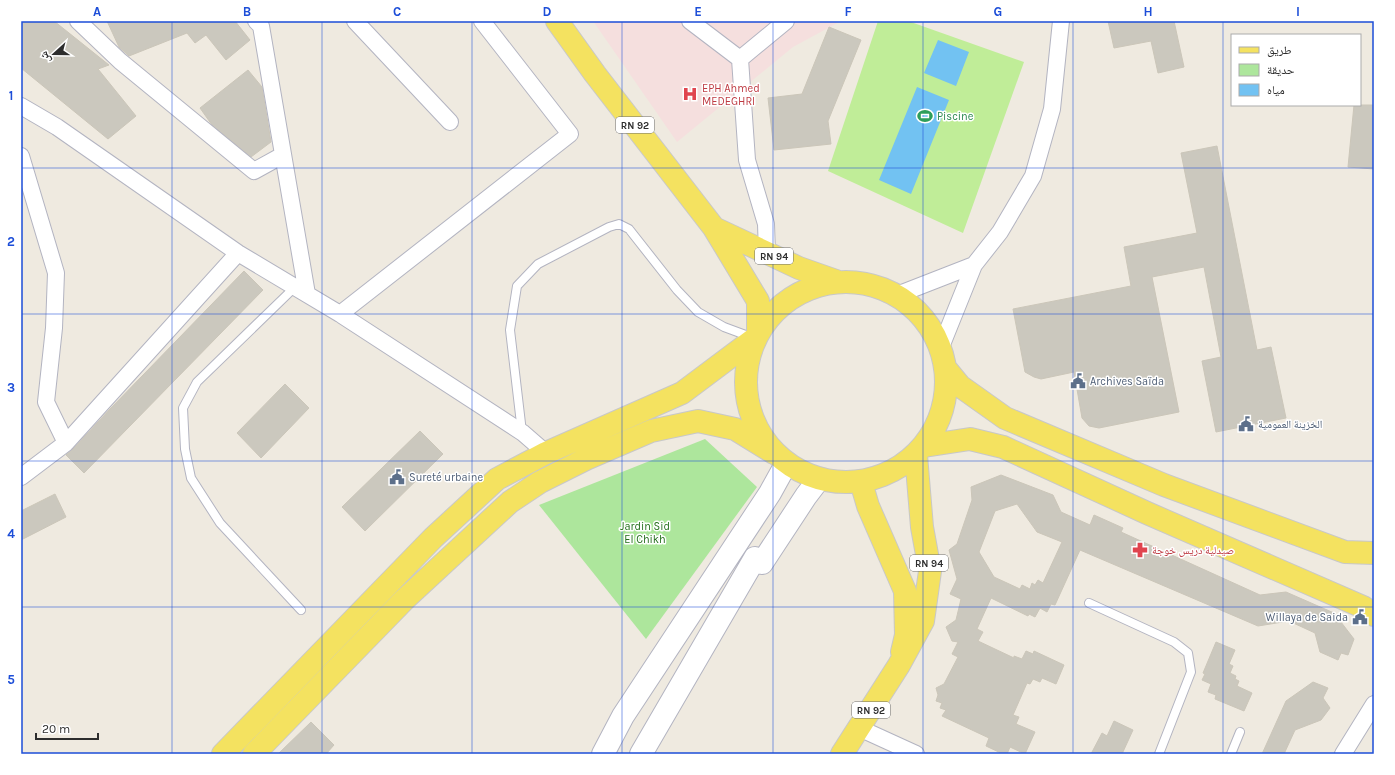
<svg xmlns="http://www.w3.org/2000/svg" width="1395" height="775" viewBox="0 0 1395 775" font-family="Karla,'Noto Naskh Arabic',sans-serif">
<rect width="100%" height="100%" fill="#efeae0"/>
<path fill="#f5dfde" d="M 593,21 L 841,21 L 793,47 L 677,142 Z"/>
<path fill="#ade69c" d="M 705,439 L 757,487 L 646,639 L 539,505 Z"/>
<path fill="#c0ed98" d="M 878,21 L 908,21 L 1024,62 L 963,233 L 828,171 Z"/>
<path fill="#72c2f2" d="M 938,40 L 969,52 L 956,86 L 924,73 Z
M 917,87 L 949,100 L 911,194 L 879,180 Z"/>
<path fill="#cbc8be" stroke="#cbc6b9" fill-rule="evenodd" d="M 21,21 L 54,21 L 109,65 L 98,69 L 136,116 L 108,139 L 21,68 Z
M 107,21 L 235,21 L 250,40 L 226,60 L 206,35 L 195,43 L 187,33 L 129,56 L 119,47 Z
M 1108,21 L 1174,21 L 1184,67 L 1158,73 L 1151,41 L 1114,48 Z
M 829,27 L 861,40 L 828,121 L 831,144 L 774,150 L 768,98 L 802,94 Z
M 248,70 L 262,87 L 271,142 L 251,157 L 212,125 L 200,108 Z
M 1354,105 L 1374,105 L 1374,169 L 1348,167 Z
M 1217,146 L 1257,350 L 1271,347 L 1286,418 L 1216,432 L 1202,361 L 1221,357 L 1204,267 L 1152,277 L 1179,412 L 1099,428 L 1089,426 L 1082,418 L 1074,372 L 1041,379 L 1034,377 L 1025,372 L 1013,309 L 1131,286 L 1124,247 L 1197,233 L 1181,153 Z
M 244,271 L 263,290 L 84,473 L 66,455 L 73,449 L 110,409 Z
M 285,384 L 309,408 L 261,458 L 237,433 Z
M 420,431 L 443,454 L 365,531 L 342,507 Z
M 1001,475 L 1053,495 L 1061,512 L 1090,525 L 1094,515 L 1123,528 L 1121,532 L 1260,595 L 1286,592 L 1334,613 L 1354,639 L 1348,655 L 1341,653 L 1338,660 L 1320,652 L 1315,633 L 1289,621 L 1258,626 L 1080,550 L 1055,605 L 1051,604 L 1047,612 L 1040,608 L 1035,617 L 1029,614 L 1028,616 L 991,598 L 977,629 L 983,632 L 978,641 L 1014,658 L 1014,656 L 1022,659 L 1026,651 L 1033,654 L 1034,651 L 1064,665 L 1056,684 L 1042,678 L 1040,682 L 1033,679 L 1030,684 L 1027,683 L 1013,715 L 1019,717 L 1016,724 L 1035,732 L 1025,754 L 1010,747 L 1007,754 L 1003,754 L 986,746 L 989,738 L 942,716 L 946,710 L 940,708 L 942,703 L 936,701 L 938,695 L 936,688 L 944,684 L 958,657 L 952,654 L 958,642 L 952,641 L 946,627 L 956,620 L 961,599 L 950,594 L 957,579 L 949,550 L 957,544 L 972,500 L 971,487 ZM 1017,504 L 1037,532 L 1062,542 L 1043,583 L 1038,580 L 1035,585 L 1032,583 L 1030,589 L 1022,585 L 1020,589 L 994,577 L 979,552 L 995,511 Z
M 55,494 L 66,517 L 21,540 L 21,511 Z
M 1216,642 L 1235,650 L 1229,664 L 1233,666 L 1230,673 L 1236,676 L 1235,679 L 1239,681 L 1237,686 L 1252,693 L 1244,711 L 1215,699 L 1216,695 L 1208,692 L 1211,684 L 1202,680 L 1205,674 L 1203,673 Z
M 1313,682 L 1328,688 L 1323,698 L 1330,708 L 1321,720 L 1295,730 L 1284,754 L 1262,754 L 1286,701 Z
M 1114,721 L 1133,730 L 1122,754 L 1091,754 L 1102,733 L 1107,736 Z
M 311,722 L 334,745 L 326,754 L 278,754 Z"/>
<g fill="none" stroke-linecap="round" stroke-linejoin="round">
<g stroke="#b3b4c1" stroke-width="10">
<path id="service" d="M 295,287 L 197,382 L 183,408 L 185,449 L 191,478 L 220,523 L 301,610
M 522,432 L 510,330 L 517,286 L 538,264 L 609,227 L 619,224 L 629,229 L 677,290 L 698,312 L 724,327 L 751,337
M 1089,603 L 1174,642 L 1188,653 L 1191,672 L 1159,754
M 1231,754 L 1240,732"/>
</g>
<g stroke="#b3b4c1" stroke-width="18">
<path id="minor" d="M 78,21 L 120,61 L 254,171 L 283,155
M 256,21 L 261,26 L 307,294
M 355,21 L 450,122
M 690,21 L 740,59
M 21,106 L 57,127 L 238,253 L 340,314 L 523,433 L 546,453
M 21,156 L 56,273 L 54,328 L 46,402 L 66,443
M 767,253 L 766,224 L 747,160 L 740,59 L 786,21
M 897,295 L 974,265
M 340,314 L 570,134 L 482,21
M 941,347 L 974,265 L 1000,232 L 1033,176 L 1052,109 L 1061,21
M 21,477 L 66,443 L 238,253
M 859,728 L 916,754
M 1343,754 L 1374,704"/>
</g>
<g stroke="#b3b4c1" stroke-width="24">
<path id="secondary" d="M 603,754 L 623,716 L 770,493 L 786,464
M 641,754 L 755,558 L 762,563 L 806,496 L 819,479"/>
</g>
<g stroke="#c8c8c8" stroke-width="24">
<path id="primary" d="M 557,21 L 595,74 L 714,228 L 758,301 L 758,332
M 714,228 L 799,268 L 836,281
M746 382a100 100 0 1 1 200 0a100 100 0 1 1-200 0Z
M 946,369 L 960,386 L 1005,418 L 1164,485 L 1345,552 L 1374,553
M 924,446 L 970,439 L 1003,447 L 1147,513 L 1363,607 L 1374,615
M 861,482 L 868,506 L 905,591 L 906,635 L 902,652
M 223,754 L 433,538 L 497,479 L 546,453 L 682,393 L 754,339
M 254,754 L 405,599 L 510,502 L 540,482 L 586,459 L 651,431 L 698,421 L 735,429 L 774,453
M 842,754 L 899,665 L 923,621 L 930,571 L 922,527 L 916,455"/>
</g>
<use href="#service" stroke="#fff" stroke-width="8"/>
<use href="#minor" stroke="#fff" stroke-width="16"/>
<use href="#secondary" stroke="#fff" stroke-width="22"/>
<use href="#primary" stroke="#f4e260" stroke-width="22"/>
</g>
<path fill="none" stroke="#1d4ed8" stroke-width="1" stroke-opacity="0.55" d="M 172,21 L 172,754M 322,21 L 322,754M 472,21 L 472,754M 622,21 L 622,754M 773,21 L 773,754M 923,21 L 923,754M 1073,21 L 1073,754M 1223,21 L 1223,754M 21,168 L 1374,168M 21,314 L 1374,314M 21,461 L 1374,461M 21,607 L 1374,607"/>
<defs>
<g id="hospital-bare" transform="scale(1.2)"><path d="M-5-5h3v3.5h4V-5h3V5h-3V1.5h-4V5h-3Z" fill="#e0444e" stroke="#fff" stroke-width="2.5" paint-order="stroke"/></g>
<g id="stadium-bare" transform="scale(1.2)"><path d="M0-5a6.5 5 0 1 0 0 10a6.5 5 0 1 0 0-10ZM-3.5-1.8h7v3.6h-7Z" fill="#2e9e5b" stroke="#fff" stroke-width="2.5" paint-order="stroke"/></g>
<g id="civic-bare" transform="scale(1.2)"><path d="M-.6-6.5H3V-4.5H.6V-3L4-1V1h2V6H-6V1h2V-1L-.6-3ZM-1.2 2.5V6h2.4V2.5Z" fill="#5c6f8a" stroke="#fff" stroke-width="2.5" paint-order="stroke"/></g>
<g id="pharmacy-bare" transform="scale(1.2)"><path d="M-2-6h4v4h4v4h-4v4h-4v-4h-4v-4h4Z" fill="#e0444e" stroke="#fff" stroke-width="2.5" paint-order="stroke"/></g>
</defs>
<g fill-rule="evenodd">
<use href="#hospital-bare" x="690" y="94"/>
<use href="#stadium-bare" x="925" y="116"/>
<use href="#civic-bare" x="1078" y="381"/>
<use href="#civic-bare" x="1246" y="424"/>
<use href="#civic-bare" x="397" y="477"/>
<use href="#pharmacy-bare" x="1140" y="550"/>
<use href="#civic-bare" x="1360" y="617"/>
</g>
<g text-anchor="middle" stroke-width="3" stroke-linejoin="round" paint-order="stroke">
<g fill="#fff" stroke="#6c6c6c" stroke-width="1">
<rect x="616" y="117" width="38" height="16" rx="3"/>
<rect x="755" y="248" width="38" height="16" rx="3"/>
<rect x="910" y="555" width="38" height="16" rx="3"/>
<rect x="852" y="702" width="38" height="16" rx="3"/>
</g>
<g font-size="10" font-weight="bold" fill="#2d2d2d">
<text x="635" y="129">RN 92</text>
<text x="774" y="260">RN 94</text>
<text x="929" y="567">RN 94</text>
<text x="871" y="714">RN 92</text>
</g>
<g font-size="11" fill="#be3a42" stroke="#fff" text-anchor="start">
<text x="702" y="92">EPH Ahmed<tspan x="702" dy="13">MEDEGHRI</tspan></text>
<text x="1152" y="554">صيدلية دريس خوجة</text>
</g>
<g font-size="11" fill="#27864d" stroke="#fff" text-anchor="start">
<text x="937" y="120">Piscine</text>
</g>
<g font-size="11" fill="#4e5e75" stroke="#fff" text-anchor="start">
<text x="1090" y="385">Archives Saïda</text>
<text x="1258" y="428">الخزينة العمومية</text>
<text x="409" y="481">Sureté urbaine</text>
<text x="1348" y="621" text-anchor="end">Willaya de Saida</text>
</g>
<g font-size="11" fill="#226e1a" stroke="#fff">
<text x="645" y="530">Jardin Sid<tspan x="645" dy="13">El Chikh</tspan></text>
</g>
</g>
<rect width="1395" height="775" fill="none" stroke="#ffffff" stroke-width="44"/>
<rect x="1231" y="34" width="130" height="72" fill="#ffffff" stroke="#ababab"/>
<rect x="1239" y="47" width="20" height="6" fill="#f4e260" stroke="#ababab"/>
<text x="1267" y="54" font-size="12" fill="#2d2d2d">طريق</text>
<rect x="1239" y="64" width="20" height="12" fill="#ade69c" stroke="#ababab"/>
<text x="1267" y="74" font-size="12" fill="#2d2d2d">حديقة</text>
<rect x="1239" y="84" width="20" height="12" fill="#72c2f2" stroke="#ababab"/>
<text x="1267" y="94" font-size="12" fill="#2d2d2d">مياه</text>
<g transform="translate(54 54) rotate(249)" stroke="#ffffff" stroke-width="3" paint-order="stroke">
<path d="M0-3L7 15L0 10L-7 15Z" fill="#2d2d2d"/>
<text y="-6" font-size="11" font-weight="bold" text-anchor="middle" fill="#2d2d2d">ش</text>
</g>
<path d="M36 733v6h62v-6" fill="none" stroke="#2d2d2d" stroke-width="2"/>
<text x="42" y="733" font-size="12" fill="#2d2d2d" stroke="#ffffff" stroke-width="3" paint-order="stroke">20 m</text>
<rect x="22" y="22" width="1351" height="731" fill="none" stroke="#1d4ed8" stroke-width="1.5"/>
<g font-size="13" text-anchor="middle" font-weight="bold" fill="#1d4ed8">
<text x="97" y="16">A</text>
<text x="247" y="16">B</text>
<text x="397" y="16">C</text>
<text x="547" y="16">D</text>
<text x="698" y="16">E</text>
<text x="848" y="16">F</text>
<text x="998" y="16">G</text>
<text x="1148" y="16">H</text>
<text x="1298" y="16">I</text>
<text x="11" y="100">1</text>
<text x="11" y="246">2</text>
<text x="11" y="392">3</text>
<text x="11" y="538">4</text>
<text x="11" y="684">5</text>
</g>
</svg>
